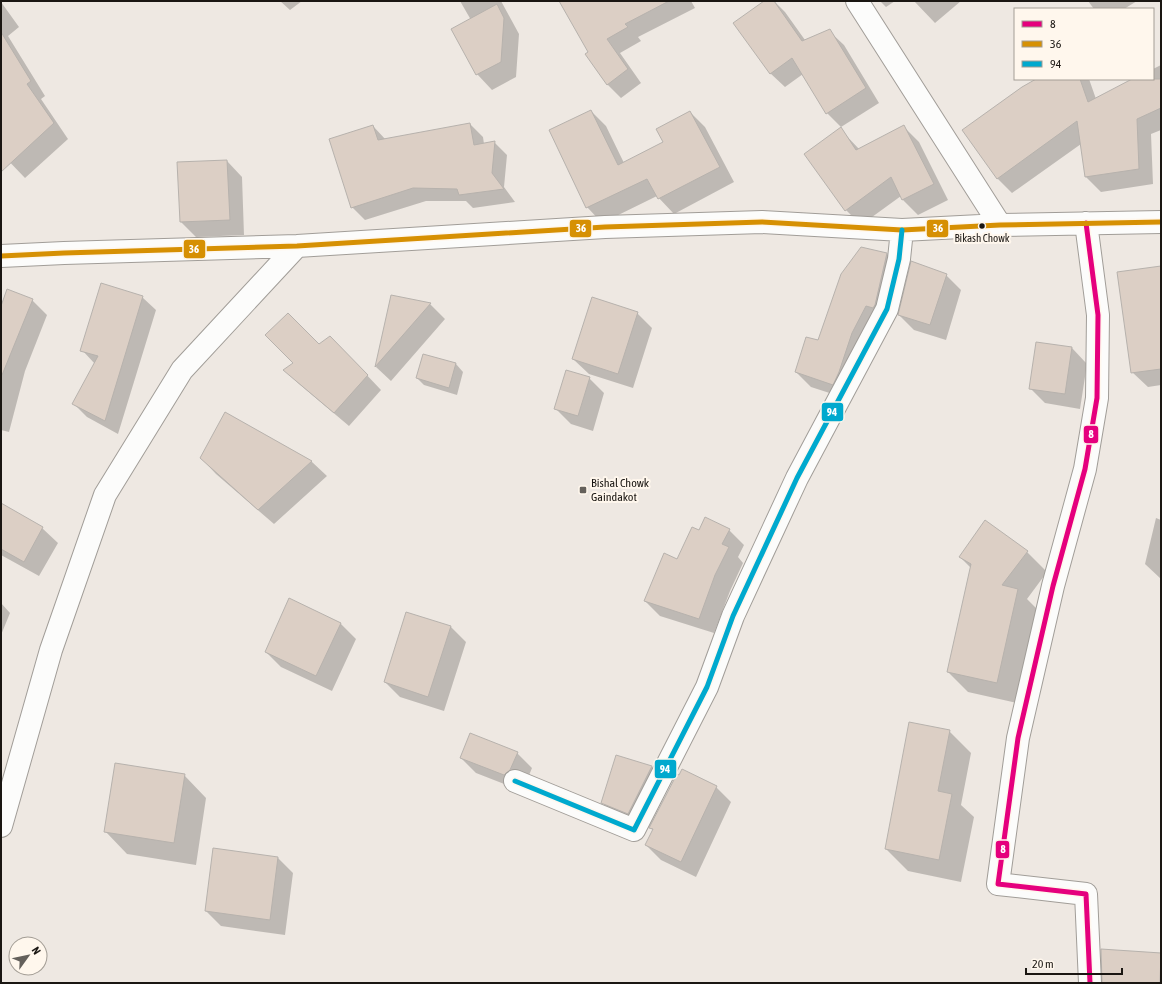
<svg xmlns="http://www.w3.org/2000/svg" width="1162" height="984" viewBox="0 0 1162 984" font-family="'Asap Condensed',sans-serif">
<rect width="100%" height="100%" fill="#eee8e2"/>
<path fill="#0003" d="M 280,1 L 302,1 L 290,10 Z
M 460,1 L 501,1 L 519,34 L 516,77 L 492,90 L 477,74 L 453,30 L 471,20 Z
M 577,1 L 691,1 L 695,8 L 638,37 L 641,41 L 620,53 L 641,83 L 621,98 L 607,84 L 589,53 Z
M 765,1 L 774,1 L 785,12 L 805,40 L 829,31 L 844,45 L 879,103 L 841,127 L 827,113 L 803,74 L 785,87 L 770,73 Z
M 880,1 L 895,1 L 886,7 Z
M 914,1 L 961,1 L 935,23 Z
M 1088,1 L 1137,1 L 1124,9 L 1094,9 Z
M 1,2 L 19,27 L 8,36 L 45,96 L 41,99 L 68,139 L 25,178 L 1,153 Z
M 1161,65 L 1161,130 L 1151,134 L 1153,184 L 1101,192 L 1086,177 L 1081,144 L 1012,193 L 997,178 L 1038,79 L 1089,79 L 1096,99 L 1134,79 L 1153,79 L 1153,69 Z
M 591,111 L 606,126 L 624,163 L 664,142 L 690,112 L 705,127 L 734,182 L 674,214 L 657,196 L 602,223 L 587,207 Z
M 470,124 L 483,137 L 484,144 L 494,142 L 507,155 L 504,187 L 515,202 L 473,208 L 466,201 L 426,201 L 365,220 L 352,207 L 373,126 L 386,140 Z
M 904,127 L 919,142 L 948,200 L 918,215 L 903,200 L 901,196 L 861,225 L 846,210 L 840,129 L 859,149 Z
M 227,161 L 242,177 L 244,235 L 196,237 L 181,222 Z
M 887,254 L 902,269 L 848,399 L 811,387 L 796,372 Z
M 1161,267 L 1161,385 L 1148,387 L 1132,372 Z
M 946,275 L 961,290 L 946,340 L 914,330 L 899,315 Z
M 392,296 L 430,304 L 445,319 L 391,381 L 376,367 Z
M 142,297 L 156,310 L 118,434 L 87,417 L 74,404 L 95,364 L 82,350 Z
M 32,300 L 47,315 L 25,371 L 9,432 L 1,430 L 1,308 Z
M 637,313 L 652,328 L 633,388 L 589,374 L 573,359 Z
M 319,345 L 344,351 L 381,390 L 349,426 L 298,383 L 285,370 Z
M 1072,348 L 1087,364 L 1080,409 L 1045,403 L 1030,388 Z
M 423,355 L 456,364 L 463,372 L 457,395 L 424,385 L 417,378 Z
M 589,378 L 604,393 L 593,431 L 571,424 L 556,409 Z
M 226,413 L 312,462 L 327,476 L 274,524 L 216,474 L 201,458 Z
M 1,504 L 42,528 L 58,543 L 39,576 L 1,555 Z
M 1156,518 L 1161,520 L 1161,579 L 1145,564 Z
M 729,530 L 744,545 L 738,557 L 743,563 L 730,591 L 714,633 L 660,616 L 645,601 L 699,532 Z
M 1027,552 L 1047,572 L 1027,599 L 1038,610 L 1017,703 L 968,692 L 948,672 L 971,568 L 960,557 Z
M 1,603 L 10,613 L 1,635 Z
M 341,624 L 356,639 L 332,691 L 281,667 L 266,652 Z
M 451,627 L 466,642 L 444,711 L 400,697 L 385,682 Z
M 949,731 L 971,753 L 961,805 L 974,817 L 961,882 L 908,871 L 886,849 Z
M 517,753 L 532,768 L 525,785 L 520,790 L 476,773 L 461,758 Z
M 617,756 L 652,767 L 667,782 L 643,829 L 617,818 L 602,802 Z
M 184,775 L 206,798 L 196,865 L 127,854 L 105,831 Z
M 716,787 L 731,802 L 696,877 L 661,860 L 646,845 L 653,830 L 650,828 Z
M 278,858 L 293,873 L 285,935 L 221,926 L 206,911 Z
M 1102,950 L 1161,954 L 1161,983 L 1103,983 Z"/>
<path fill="#dccfc5" stroke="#b7b2ad" d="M 559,1 L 669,1 L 625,24 L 628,27 L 607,39 L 628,69 L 607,85 L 585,54 L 588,52 Z
M 764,1 L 774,1 L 802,41 L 830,29 L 866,88 L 826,114 L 792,58 L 770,74 L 733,23 Z
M 497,4 L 504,18 L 501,62 L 476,75 L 451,29 Z
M 1,32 L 31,81 L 27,84 L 54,123 L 1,172 Z
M 1036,79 L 1080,79 L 1088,102 L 1132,79 L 1161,79 L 1161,108 L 1137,119 L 1139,169 L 1085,177 L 1077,121 L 997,179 L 962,130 L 1022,87 Z
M 591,110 L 618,165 L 663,142 L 656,129 L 690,111 L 720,167 L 658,199 L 647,179 L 586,208 L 549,130 Z
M 470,123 L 474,145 L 495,141 L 492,173 L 504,189 L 459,195 L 457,189 L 413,188 L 351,208 L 329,139 L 373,125 L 378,140 Z
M 904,125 L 934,184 L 902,200 L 891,177 L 845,211 L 804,154 L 841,127 L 856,150 Z
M 227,160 L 230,220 L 180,222 L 177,162 Z
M 861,247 L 887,253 L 875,305 L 873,308 L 866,306 L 852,333 L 839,372 L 833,385 L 795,372 L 806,337 L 818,340 L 841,274 Z
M 911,261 L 947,274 L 930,325 L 898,315 Z
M 1161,266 L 1161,369 L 1131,373 L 1117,272 Z
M 101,283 L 143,296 L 105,421 L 72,404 L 98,356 L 80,351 Z
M 7,289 L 33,299 L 2,375 L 1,375 L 1,306 Z
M 391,295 L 431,303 L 375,367 Z
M 592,297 L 638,312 L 618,374 L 572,359 Z
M 288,313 L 319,344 L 330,336 L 368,375 L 334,413 L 283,370 L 293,363 L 265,335 Z
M 1036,342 L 1072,347 L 1065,394 L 1029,389 Z
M 423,354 L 456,363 L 449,388 L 416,378 Z
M 566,370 L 590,377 L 578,416 L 554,409 Z
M 225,412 L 312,461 L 258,510 L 200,458 Z
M 1,503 L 43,527 L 24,562 L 1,549 Z
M 705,517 L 730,529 L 722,544 L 729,547 L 715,575 L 699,619 L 644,601 L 664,553 L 677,559 L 692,527 L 699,530 Z
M 985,520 L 1028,551 L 1002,585 L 1018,589 L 997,683 L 947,672 L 971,564 L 959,557 Z
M 289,598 L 341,623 L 316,676 L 265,652 Z
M 406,612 L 451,626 L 428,697 L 384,682 Z
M 909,722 L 950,730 L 938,791 L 952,794 L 939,860 L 885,849 Z
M 470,733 L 518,752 L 510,770 L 504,775 L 460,758 Z
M 616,755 L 652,766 L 628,814 L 601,803 Z
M 115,763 L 185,774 L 174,843 L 104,832 Z
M 682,769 L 717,786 L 681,862 L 645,845 L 653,829 L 649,828 L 677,774 L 679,775 Z
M 213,848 L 278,857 L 270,920 L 205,911 Z
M 1101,949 L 1161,953 L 1160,983 L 1102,983 Z"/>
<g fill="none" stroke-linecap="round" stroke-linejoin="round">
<g stroke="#a19d98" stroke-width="24">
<path id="minor" d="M 857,1 L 1000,225
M 1086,223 L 1098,315 L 1097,398 L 1085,469 L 1053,586 L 1018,738 L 998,884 L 1086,894 L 1090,983
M 1,256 L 64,253 L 297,246 L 605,227 L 762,222 L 902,230 L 1000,225 L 1161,222
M 515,781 L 634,830 L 707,687 L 733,616 L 797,478 L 887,309 L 899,259 L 902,230
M 1,826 L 51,650 L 105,495 L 182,370 L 297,246"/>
</g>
<use href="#minor" stroke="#fcfcfb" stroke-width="22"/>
<g stroke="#fff7ed" stroke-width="8">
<path id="bus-1" d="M 1086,223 L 1098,315 L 1097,398 L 1085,469 L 1053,586 L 1018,738 L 998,884 L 1086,894 L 1090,983"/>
</g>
<g stroke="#fff7ed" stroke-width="8">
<path id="bus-2" d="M 1,256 L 64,253 L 297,246 L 605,227 L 762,222 L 902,230 L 1000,225 L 1161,222"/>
</g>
<g stroke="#fff7ed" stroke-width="8">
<path id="bus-3" d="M 515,781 L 634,830 L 707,687 L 733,616 L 797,478 L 887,309 L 899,259 L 902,230"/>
</g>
<use href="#bus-1" stroke="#e5007d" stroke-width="5"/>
<use href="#bus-2" stroke="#d69003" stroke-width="5"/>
<use href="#bus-3" stroke="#00a9ce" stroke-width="5"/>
</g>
<circle fill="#1a1612" stroke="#fff7ed" stroke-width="1.5" cx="982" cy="226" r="3.5"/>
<rect fill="#64605b" stroke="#fff7ed" stroke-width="1.5" x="579" y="486" width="8" height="8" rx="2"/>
<g text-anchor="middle" stroke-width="4" stroke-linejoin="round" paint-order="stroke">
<g font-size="11" fill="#1a1612" stroke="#fff7ed">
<text x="982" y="242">Bikash Chowk</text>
</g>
<g font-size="12" fill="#1a1612" stroke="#fff7ed" text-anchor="start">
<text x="591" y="487">Bishal Chowk<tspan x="591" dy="14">Gaindakot</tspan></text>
</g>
</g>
<g stroke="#fff7ed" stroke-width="1.5">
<rect x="926" y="219" width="23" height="19" rx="4" fill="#d69003"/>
<rect x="569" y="219" width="23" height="19" rx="4" fill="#d69003"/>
<rect x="183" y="239" width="23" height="20" rx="4" fill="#d69003"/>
<rect x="821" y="402" width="23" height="20" rx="4" fill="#00a9ce"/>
<rect x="1083" y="425" width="16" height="19" rx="4" fill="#e5007d"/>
<rect x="654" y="759" width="23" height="20" rx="4" fill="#00a9ce"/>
<rect x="995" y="840" width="15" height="19" rx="4" fill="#e5007d"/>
</g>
<g font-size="11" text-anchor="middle" font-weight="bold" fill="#fff">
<text x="938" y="232">36</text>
<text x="581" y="232">36</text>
<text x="194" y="253">36</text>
<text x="832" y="416">94</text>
<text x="1091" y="438">8</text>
<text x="665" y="773">94</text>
<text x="1003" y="853">8</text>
</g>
<rect width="1162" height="984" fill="none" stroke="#1a1612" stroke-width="4"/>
<rect x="1014" y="8" width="140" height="72" fill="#fff7ed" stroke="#a39d95"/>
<rect x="1022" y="21" width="20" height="6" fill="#e5007d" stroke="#a39d95"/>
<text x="1050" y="28" font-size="12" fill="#1a1612">8</text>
<rect x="1022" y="41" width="20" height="6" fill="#d69003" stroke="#a39d95"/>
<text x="1050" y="48" font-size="12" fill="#1a1612">36</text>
<rect x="1022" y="61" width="20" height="6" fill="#00a9ce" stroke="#a39d95"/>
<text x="1050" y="68" font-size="12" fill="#1a1612">94</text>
<g transform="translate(28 956) rotate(57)"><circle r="19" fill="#fff7ed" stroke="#a39d95"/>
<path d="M0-3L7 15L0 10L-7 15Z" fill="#64605b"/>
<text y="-6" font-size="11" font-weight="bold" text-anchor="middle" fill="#1a1612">N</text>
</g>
<path d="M1026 968v6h96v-6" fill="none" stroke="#1a1612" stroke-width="2"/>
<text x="1032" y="968" font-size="12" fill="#1a1612" stroke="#fff7ed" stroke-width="3" paint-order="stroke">20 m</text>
</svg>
